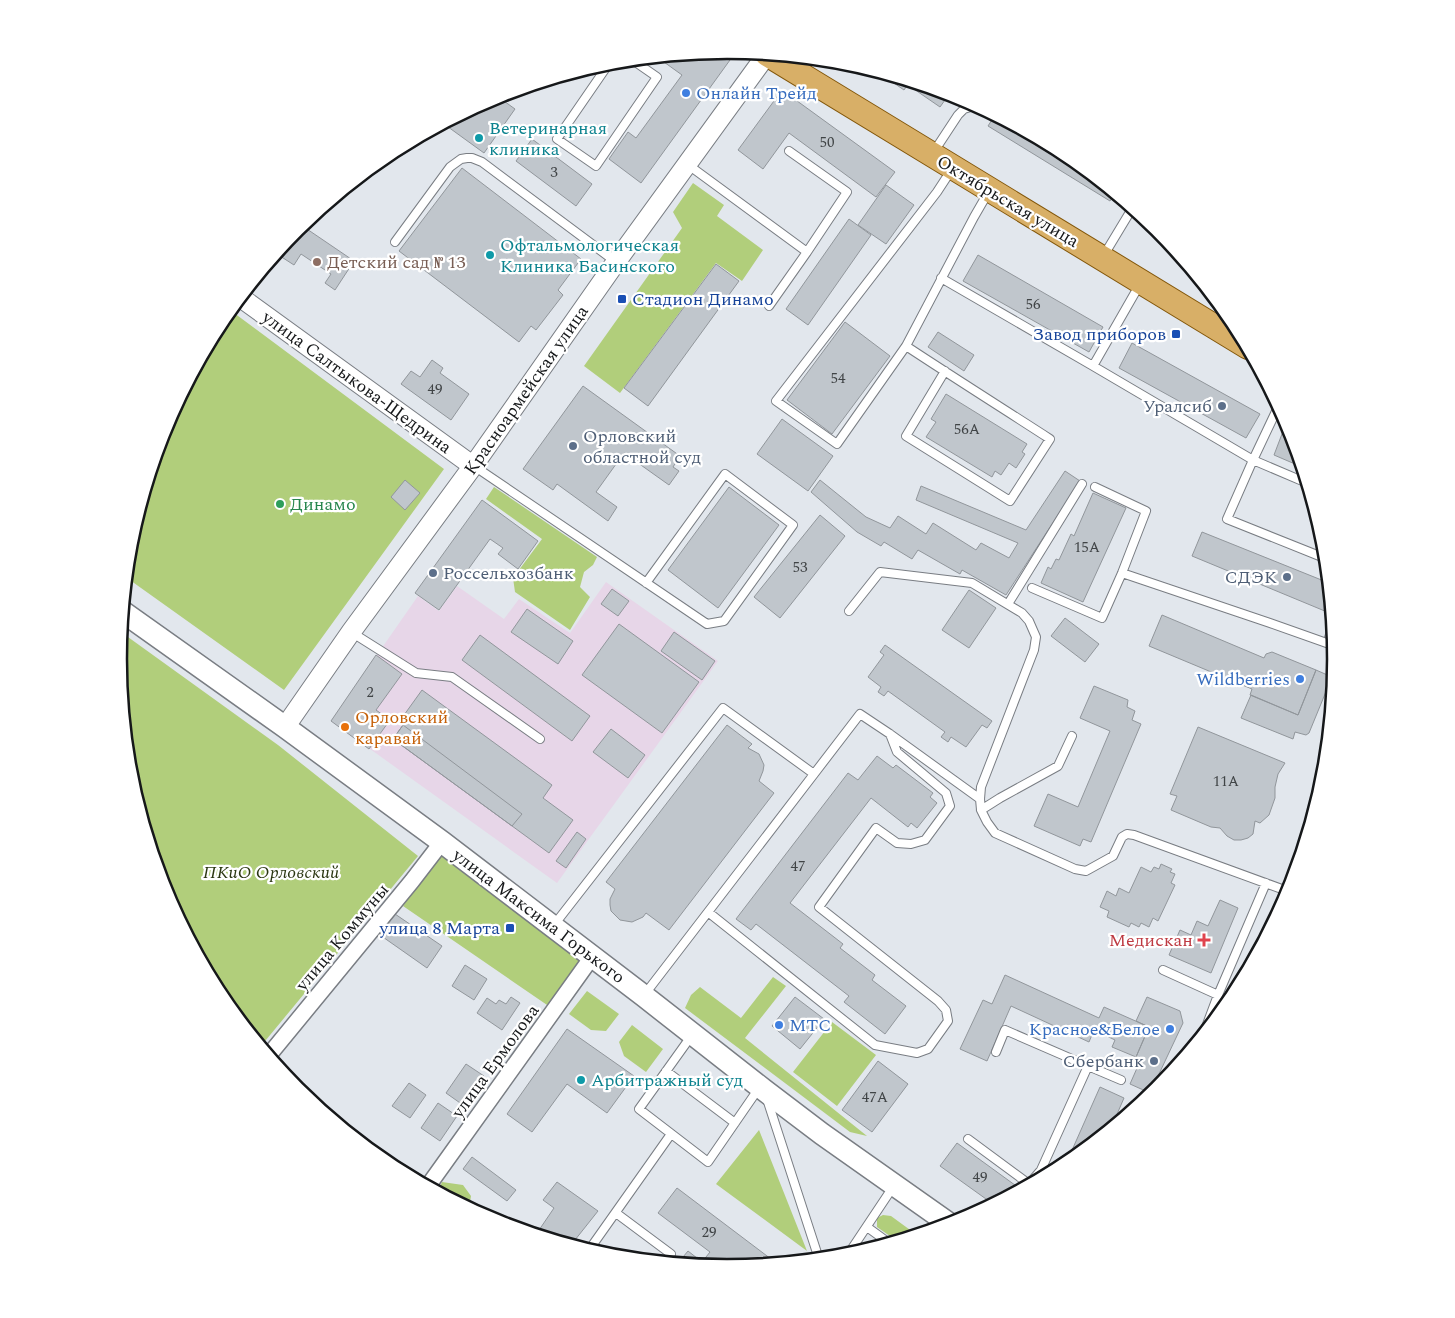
<svg xmlns="http://www.w3.org/2000/svg" width="1455" height="1318" viewBox="0 0 1455 1318" font-family="Spectral,serif">
<rect width="100%" height="100%" fill="#e2e7ed"/>
<path fill="#e7d6e8" d="M 606,582 L 718,661 L 557,883 L 331,721 L 418,596 L 439,611 L 457,586 L 504,619 L 519,599 L 570,633 Z"/>
<path fill="#b1ce7b" d="M 693,183 L 724,205 L 717,216 L 763,250 L 742,281 L 716,263 L 620,393 L 584,366 L 682,228 L 673,212 Z
M 230,310 L 444,469 L 284,690 L 127,578 L 130,540 L 165,426 L 221,320 Z
M 494,487 L 597,557 L 593,565 L 584,572 L 580,587 L 590,597 L 570,630 L 515,592 L 513,578 L 542,539 L 486,499 Z
M 121,632 L 278,745 L 418,856 L 261,1046 L 221,997 L 165,892 L 130,778 L 119,659 Z
M 440,854 L 583,959 L 550,1007 L 403,906 Z
M 773,977 L 786,986 L 745,1038 L 867,1136 L 850,1132 L 685,1008 L 691,995 L 700,987 L 741,1018 Z
M 587,991 L 619,1014 L 606,1031 L 591,1030 L 569,1014 Z
M 832,1022 L 876,1055 L 837,1106 L 793,1072 Z
M 632,1025 L 663,1049 L 646,1072 L 624,1056 L 619,1042 Z
M 759,1130 L 807,1251 L 716,1184 Z
M 442,1182 L 463,1185 L 471,1196 L 469,1208 L 438,1191 Z
M 883,1215 L 891,1216 L 917,1235 L 897,1241 L 877,1227 L 877,1218 Z"/>
<path fill="#c0c6cc" stroke="#91969b" d="M 718,51 L 730,60 L 641,183 L 609,159 L 628,132 L 636,138 L 682,75 L 657,57 Z
M 875,70 L 910,81 L 904,90 Z
M 911,81 L 950,93 L 940,107 L 908,85 Z
M 782,90 L 895,172 L 876,197 L 789,133 L 763,169 L 738,150 Z
M 496,96 L 497,96 L 515,109 L 484,153 L 444,124 L 477,106 L 485,111 Z
M 995,115 L 1066,153 L 1115,193 L 1110,201 L 988,126 Z
M 532,139 L 592,184 L 576,206 L 516,161 Z
M 462,168 L 581,259 L 558,290 L 563,295 L 536,330 L 531,326 L 519,342 L 399,251 Z
M 886,185 L 914,205 L 886,244 L 858,225 Z
M 849,219 L 871,235 L 808,325 L 786,309 Z
M 301,225 L 354,261 L 335,290 L 325,283 L 331,274 L 301,254 L 294,265 L 280,256 Z
M 978,255 L 1103,327 L 1089,352 L 963,281 Z
M 716,264 L 739,281 L 648,406 L 624,388 Z
M 845,322 L 890,356 L 832,434 L 787,400 Z
M 938,332 L 974,355 L 964,371 L 928,347 Z
M 1132,343 L 1260,414 L 1246,438 L 1119,368 Z
M 432,360 L 443,368 L 440,373 L 469,394 L 451,420 L 401,384 L 411,371 L 420,377 Z
M 583,386 L 680,456 L 673,467 L 679,471 L 669,485 L 624,453 L 596,492 L 617,507 L 608,521 L 557,484 L 553,490 L 523,469 Z
M 946,394 L 1027,444 L 1022,452 L 1025,454 L 1016,468 L 1009,463 L 1001,475 L 995,471 L 992,477 L 926,437 L 936,422 L 931,419 Z
M 782,419 L 833,456 L 808,491 L 757,454 Z
M 1285,426 L 1291,429 L 1302,467 L 1274,455 Z
M 1065,471 L 1080,481 L 1006,595 L 962,570 L 960,574 L 918,550 L 912,559 L 884,542 L 881,546 L 857,532 L 811,492 L 820,480 L 866,517 L 890,528 L 898,516 L 926,534 L 933,523 L 976,550 L 981,543 L 1009,558 L 1018,543 L 916,500 L 921,486 L 1026,530 Z
M 405,480 L 420,493 L 405,510 L 391,497 Z
M 729,487 L 779,525 L 718,608 L 668,570 Z
M 1093,493 L 1126,508 L 1083,602 L 1041,583 L 1048,567 L 1051,569 L 1056,559 L 1059,560 L 1071,534 L 1074,536 Z
M 482,500 L 538,541 L 518,569 L 498,554 L 503,548 L 490,539 L 439,610 L 415,593 Z
M 820,515 L 845,536 L 780,618 L 754,597 Z
M 1202,532 L 1329,583 L 1332,614 L 1192,556 Z
M 612,589 L 629,601 L 618,616 L 601,604 Z
M 969,590 L 996,608 L 969,648 L 942,630 Z
M 527,609 L 573,641 L 558,664 L 511,632 Z
M 1162,615 L 1264,658 L 1266,654 L 1272,652 L 1316,670 L 1298,715 L 1250,695 L 1252,689 L 1149,646 Z
M 1332,616 L 1335,642 L 1324,638 Z
M 1065,618 L 1099,644 L 1085,662 L 1051,636 Z
M 619,624 L 699,682 L 662,733 L 582,675 Z
M 674,632 L 715,661 L 702,680 L 661,651 Z
M 480,635 L 590,716 L 572,741 L 462,660 Z
M 885,645 L 992,721 L 987,728 L 982,725 L 966,747 L 951,737 L 948,742 L 941,737 L 945,732 L 888,691 L 884,696 L 878,692 L 881,687 L 868,677 L 884,655 L 880,652 Z
M 376,655 L 402,674 L 376,710 L 390,720 L 369,749 L 331,721 Z
M 1316,670 L 1332,677 L 1309,733 L 1306,735 L 1295,732 L 1293,739 L 1241,718 L 1251,695 L 1298,715 Z
M 1094,686 L 1128,700 L 1127,707 L 1135,711 L 1132,720 L 1141,724 L 1091,842 L 1083,839 L 1080,846 L 1034,826 L 1048,794 L 1078,807 L 1110,731 L 1080,718 Z
M 422,690 L 552,785 L 543,798 L 573,820 L 549,853 L 393,739 L 403,725 L 399,722 Z
M 403,725 L 522,814 L 512,826 L 393,739 Z
M 727,725 L 752,744 L 748,748 L 759,754 L 764,765 L 763,771 L 759,781 L 774,793 L 669,930 L 646,913 L 643,917 L 632,922 L 620,920 L 611,911 L 610,905 L 610,899 L 615,889 L 606,882 Z
M 1198,727 L 1285,763 L 1278,774 L 1275,787 L 1275,798 L 1269,815 L 1260,823 L 1255,821 L 1253,834 L 1248,838 L 1241,840 L 1234,840 L 1227,836 L 1220,828 L 1211,827 L 1171,810 L 1177,796 L 1170,794 Z
M 611,729 L 645,755 L 628,778 L 593,752 Z
M 877,756 L 893,768 L 896,765 L 933,793 L 930,797 L 937,803 L 917,828 L 911,823 L 908,827 L 871,798 L 790,903 L 843,944 L 840,948 L 875,975 L 872,980 L 906,1006 L 885,1034 L 844,1002 L 849,996 L 756,924 L 751,930 L 736,919 L 848,773 L 858,780 Z
M 577,832 L 586,839 L 566,868 L 556,861 Z
M 1161,864 L 1172,869 L 1170,872 L 1175,874 L 1171,883 L 1175,885 L 1158,921 L 1153,918 L 1149,927 L 1141,923 L 1139,927 L 1131,923 L 1129,927 L 1107,917 L 1109,911 L 1100,907 L 1107,891 L 1116,896 L 1119,888 L 1129,893 L 1141,867 L 1151,872 L 1154,867 L 1159,869 Z
M 1220,900 L 1238,908 L 1211,973 L 1169,955 L 1180,930 L 1191,935 L 1197,921 L 1208,926 Z
M 395,914 L 442,946 L 427,968 L 380,935 Z
M 465,965 L 487,979 L 474,1000 L 452,986 Z
M 1005,975 L 1099,1018 L 1104,1007 L 1149,1027 L 1136,1057 L 1112,1047 L 1115,1040 L 1094,1030 L 1089,1042 L 1011,1006 L 987,1061 L 960,1049 L 983,1000 L 992,1004 Z
M 511,997 L 520,1003 L 502,1030 L 477,1013 L 487,998 L 496,1004 L 499,1000 L 506,1004 Z
M 795,997 L 824,1019 L 800,1049 L 772,1026 Z
M 1147,997 L 1180,1011 L 1183,1023 L 1150,1093 L 1130,1084 L 1141,1059 L 1136,1057 L 1149,1027 L 1136,1021 Z
M 567,1029 L 634,1076 L 607,1113 L 567,1084 L 532,1132 L 507,1114 Z
M 878,1061 L 908,1084 L 872,1132 L 842,1110 Z
M 466,1064 L 484,1076 L 463,1105 L 446,1093 Z
M 409,1083 L 426,1095 L 410,1118 L 392,1106 Z
M 1100,1087 L 1124,1098 L 1111,1128 L 1065,1166 Z
M 438,1103 L 457,1116 L 440,1141 L 421,1128 Z
M 957,1143 L 1019,1188 L 1017,1192 L 993,1204 L 940,1166 Z
M 472,1157 L 516,1190 L 507,1201 L 463,1169 Z
M 557,1182 L 598,1211 L 571,1245 L 541,1236 L 537,1233 L 554,1208 L 543,1200 Z
M 677,1188 L 771,1259 L 768,1264 L 731,1268 L 722,1261 L 718,1267 L 678,1263 L 688,1251 L 702,1262 L 710,1252 L 658,1213 Z"/>
<g fill="none" stroke-linecap="round" stroke-linejoin="round">
<g stroke="#797d83" stroke-width="10">
<path id="service" d="M 610,62 L 557,139 L 596,166 L 657,77 L 631,59
M 933,153 L 958,115 L 964,109 L 977,105
M 687,164 L 807,252 L 847,192 L 789,151
M 952,169 L 937,192 L 776,401 L 837,444 L 906,346 L 974,217 L 989,191
M 395,242 L 450,167 L 461,159 L 467,158 L 472,158 L 482,162 L 616,262
M 1104,255 L 1133,207
M 941,278 L 1093,366
M 1140,284 L 1093,366 L 1253,460 L 1227,519 L 1327,559
M 769,306 L 807,252
M 906,346 C 953,377 1002,408 1050,439 L 1010,501 L 906,436 L 945,371
M 1279,405 L 1253,460 L 1307,483
M 474,466 L 707,624 L 724,621 L 793,525 L 725,474 L 646,583
M 1122,573 L 1270,623 L 1335,646
M 1032,588 L 1102,618 L 1122,573 L 1146,511 L 1095,487
M 1008,604 L 1082,484
M 849,611 L 880,572 L 972,583 L 1022,613 L 1029,621 L 1036,637 L 1034,650 L 981,787 L 980,799 L 981,810
M 351,632 L 416,673 L 452,677 L 540,739
M 1072,736 L 1058,766 L 1000,798 L 981,810 L 987,822 L 995,833 L 1075,869 L 1086,871 L 1113,856 L 1122,837 L 1127,834 L 1134,835 L 1290,892
M 814,774 L 860,714 L 890,734 L 980,799
M 708,912 L 875,1045 L 917,1053 L 928,1049 L 948,1021 L 946,1010 L 938,1001 L 819,907 L 876,828 L 897,843 L 911,844 L 925,840 L 950,806 L 946,793 L 897,752 L 890,734
M 554,925 L 723,708 L 814,774 L 645,994
M 1163,970 L 1218,995
M 692,1035 L 639,1109 L 708,1162 L 759,1088
M 1203,1035 L 1218,995 L 1266,883
M 996,1052 L 1005,1030 L 1088,1066 L 1041,1170 L 1028,1185
M 1088,1066 L 1121,1080
M 666,1071 L 735,1123
M 767,1099 L 819,1259
M 968,1139 L 1029,1184
M 616,1213 L 671,1254
M 867,1227 L 889,1243
M 589,1250 L 671,1134
M 847,1256 L 893,1187"/>
</g>
<g stroke="#797d83" stroke-width="18">
<path id="minor" d="M 269,1055 L 412,881 L 442,842
M 428,1186 L 592,957"/>
</g>
<g stroke="#797d83" stroke-width="21">
<path id="tertiary" d="M 240,297 L 473,466
M 285,727 L 351,632 L 473,466 L 616,262 L 767,54"/>
</g>
<g stroke="#797d83" stroke-width="24">
<path id="secondary" d="M 123,612 L 285,727 L 442,842 L 644,996 L 764,1090 L 822,1134 L 951,1225"/>
</g>
<g stroke="#83570a" stroke-width="26">
<path id="primary" d="M 767,54 L 1248,347"/>
</g>
<use href="#service" stroke="#fff" stroke-width="8"/>
<use href="#minor" stroke="#fff" stroke-width="15"/>
<use href="#tertiary" stroke="#fff" stroke-width="19"/>
<use href="#secondary" stroke="#fff" stroke-width="21"/>
<use href="#primary" stroke="#d8af67" stroke-width="24"/>
</g>
<g fill="#3f7fe0" stroke="#fff" stroke-width="2">
<circle cx="686" cy="93" r="5"/>
<circle cx="1300" cy="679" r="5"/>
<circle cx="779" cy="1025" r="5"/>
<circle cx="1170" cy="1029" r="5"/>
</g>
<g fill="#0f9aa8" stroke="#fff" stroke-width="2">
<circle cx="479" cy="138" r="5"/>
<circle cx="490" cy="255" r="5"/>
<circle cx="581" cy="1080" r="5"/>
</g>
<circle fill="#8d6e63" stroke="#fff" stroke-width="2" cx="317" cy="262" r="5"/>
<g fill="#1a4fb4" stroke="#fff" stroke-width="2">
<rect x="617" y="294" width="10" height="10" rx="2.5"/>
<rect x="1171" y="329" width="10" height="10" rx="2.5"/>
<rect x="505" y="923" width="10" height="10" rx="2.5"/>
</g>
<g fill="#5c6f8a" stroke="#fff" stroke-width="2">
<circle cx="1222" cy="406" r="5"/>
<circle cx="573" cy="446" r="5"/>
<circle cx="433" cy="573" r="5"/>
<circle cx="1287" cy="577" r="5"/>
<circle cx="1154" cy="1061" r="5"/>
</g>
<circle fill="#2e9e5b" stroke="#fff" stroke-width="2" cx="280" cy="504" r="5"/>
<circle fill="#e8710a" stroke="#fff" stroke-width="2" cx="345" cy="727" r="5"/>
<path fill="#e0444e" stroke="#fff" stroke-width="2" d="M1201.5 932.5h5v5h5v5h-5v5h-5v-5h-5v-5h5z"/>
<g text-anchor="middle" stroke-width="4.5" stroke-linejoin="round" paint-order="stroke">
<g font-size="15" fill="#404446">
<text x="827" y="147">50</text>
<text x="554" y="177">3</text>
<text x="1033" y="309">56</text>
<text x="838" y="383">54</text>
<text x="435" y="394">49</text>
<text x="967" y="434">56А</text>
<text x="1087" y="552">15А</text>
<text x="800" y="572">53</text>
<text x="370" y="697">2</text>
<text x="1226" y="786">11А</text>
<text x="798" y="871">47</text>
<text x="875" y="1102">47А</text>
<text x="980" y="1182">49</text>
<text x="709" y="1237">29</text>
</g>
<g font-size="18" fill="#366cbe" stroke="#fff" text-anchor="start">
<text x="696" y="99">Онлайн Трейд</text>
<text x="1290" y="685" text-anchor="end">Wildberries</text>
<text x="789" y="1031">МТС</text>
<text x="1160" y="1035" text-anchor="end">Красное&amp;Белое</text>
</g>
<g font-size="18" fill="#0d838f" stroke="#fff" text-anchor="start">
<text x="489" y="134">Ветеринарная<tspan x="489" dy="21">клиника</tspan></text>
<text x="500" y="251">Офтальмологическая<tspan x="500" dy="21">Клиника Басинского</tspan></text>
<text x="591" y="1086">Арбитражный суд</text>
</g>
<g font-size="18" fill="#16181a" stroke="#fff">
<text transform="translate(1008 201) rotate(31)" y="6">Октябрьская улица</text>
<text transform="translate(357 382) rotate(36)" y="6">улица Салтыкова-Щедрина</text>
<text transform="translate(526 390) rotate(-55)" y="6">Красноармейская улица</text>
<text transform="translate(539 916) rotate(37)" y="6">улица Максима Горького</text>
<text transform="translate(342 937) rotate(-50)" y="6">улица Коммуны</text>
<text transform="translate(495 1061) rotate(-54)" y="6">улица Ермолова</text>
</g>
<g font-size="18" fill="#785e54" stroke="#fff" text-anchor="start">
<text x="327" y="268">Детский сад № 13</text>
</g>
<g font-size="18" fill="#164399" stroke="#fff" text-anchor="end">
<text x="632" y="305" text-anchor="start">Стадион Динамо</text>
<text x="1166" y="340">Завод приборов</text>
<text x="500" y="934">улица 8 Марта</text>
</g>
<g font-size="18" fill="#4e5e75" stroke="#fff" text-anchor="end">
<text x="1212" y="412">Уралсиб</text>
<text x="583" y="442" text-anchor="start">Орловский<tspan x="583" dy="21">областной суд</tspan></text>
<text x="443" y="579" text-anchor="start">Россельхозбанк</text>
<text x="1277" y="583">СДЭК</text>
<text x="1144" y="1067">Сбербанк</text>
</g>
<g font-size="18" fill="#27864d" stroke="#fff" text-anchor="start">
<text x="290" y="510">Динамо</text>
</g>
<g font-size="18" fill="#c56008" stroke="#fff" text-anchor="start">
<text x="355" y="723">Орловский<tspan x="355" dy="21">каравай</tspan></text>
</g>
<g font-size="18" font-style="italic" fill="#2b3712" stroke="#fff">
<text x="271" y="878">ПКиО Орловский</text>
</g>
<g font-size="18" fill="#be3a42" stroke="#fff" text-anchor="end">
<text x="1193" y="946">Медискан</text>
</g>
</g>
<path d="M0 0H1455V1318H0ZM127 659a600 600 0 1 1 1200 0a600 600 0 1 1-1200 0Z" fill="#fff" fill-rule="evenodd"/>
<path fill="none" stroke="#16181a" stroke-width="2.5" d="M127 659a600 600 0 1 1 1200 0a600 600 0 1 1-1200 0Z"/>
</svg>
